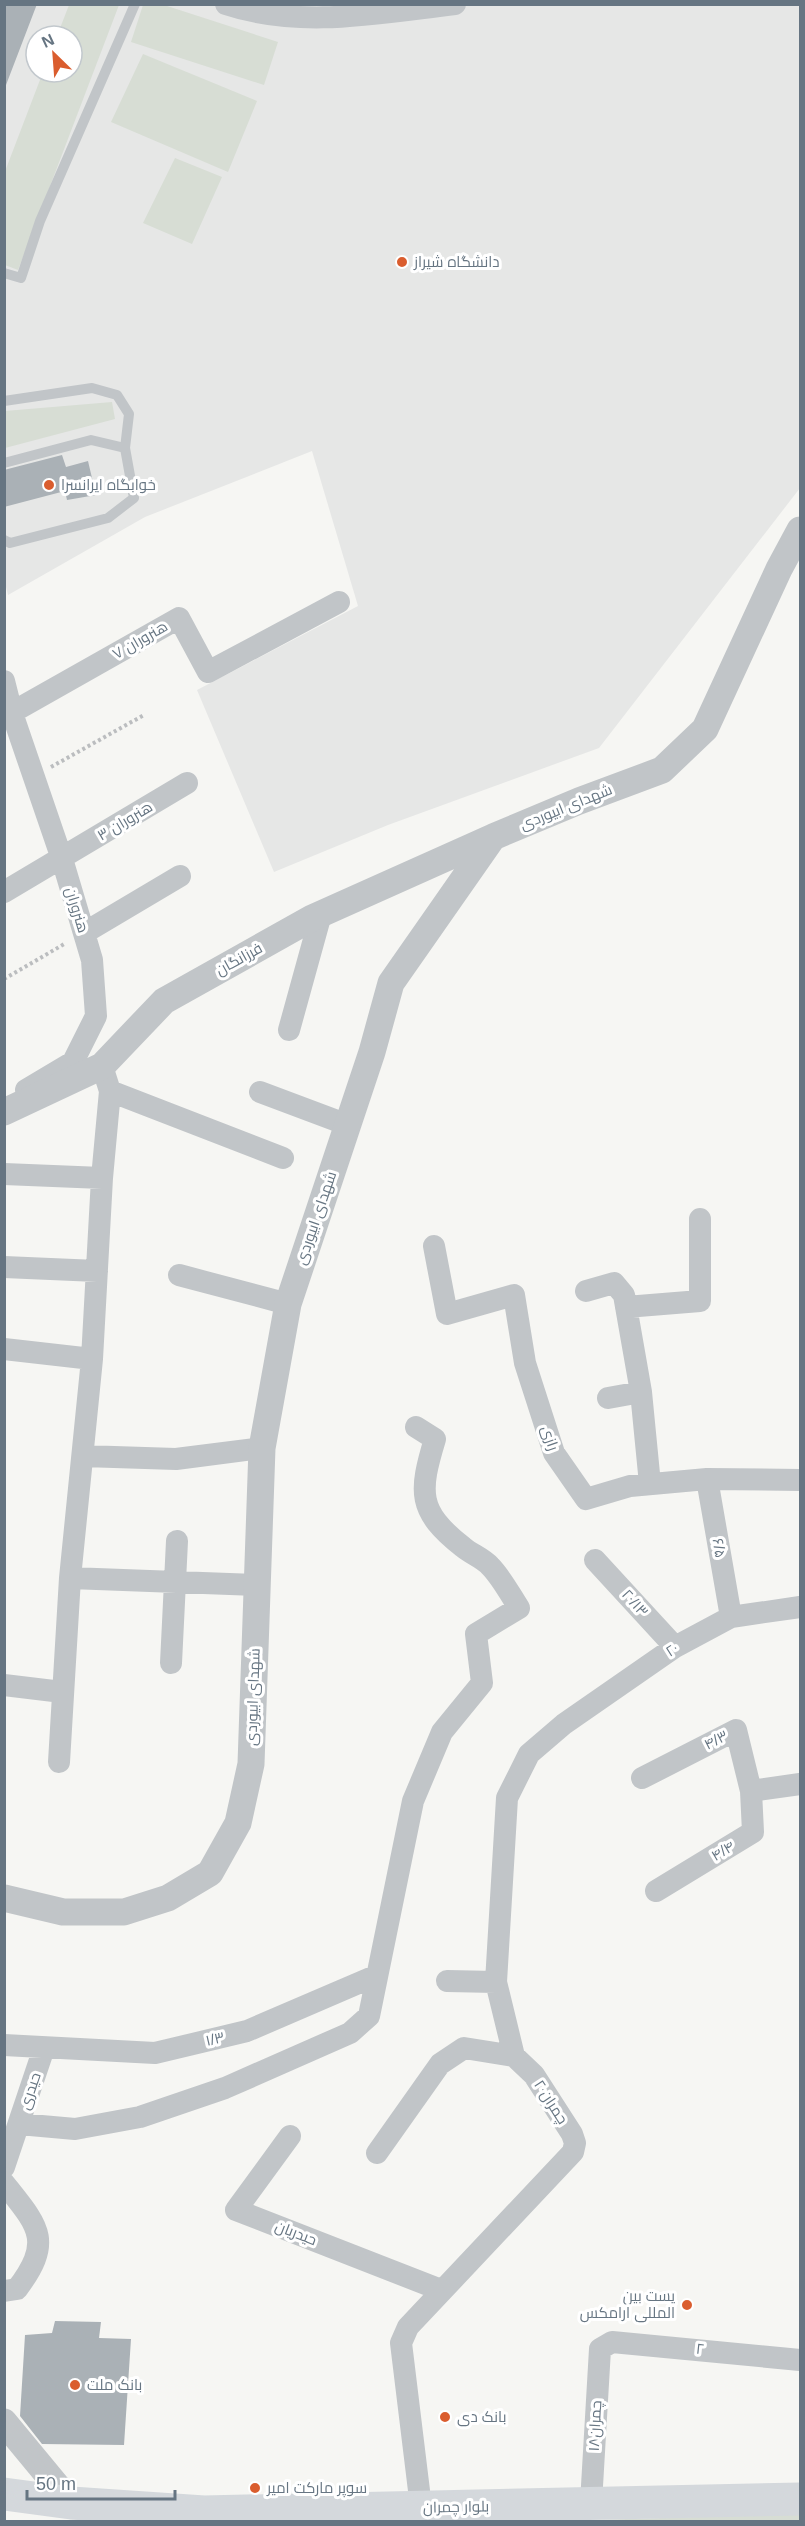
<svg xmlns="http://www.w3.org/2000/svg" width="805" height="2526" viewBox="0 0 805 2526" font-family="Arial,Cairo,sans-serif">
<rect width="100%" height="100%" fill="#f6f6f3"/>
<path fill="#e6e7e6" fill-rule="evenodd" d="M 4,5 L 800,5 L 800,488 L 599,748 L 388,825 L 274,872 L 197,690 L 358,606 L 312,451 L 145,517 L 8,595 L 4,579 ZM 36,36 L 72,36 L 72,72 L 36,72 Z"/>
<path fill="#d7ddd4" d="M 69,5 L 119,5 L 18,270 L 5,265 L 4,174 L 43,72 L 72,72 L 72,36 L 57,36 Z
M 143,5 L 164,5 L 278,42 L 264,85 L 131,42 Z
M 143,54 L 257,101 L 228,172 L 111,122 Z
M 175,158 L 222,177 L 192,244 L 143,223 Z
M 112,402 L 115,419 L 5,448 L 5,411 Z
M 800,2514 L 800,2522 L 523,2522 Z"/>
<path fill="#aab1b6" d="M 4,4 L 37,4 L 6,85 L 4,85 Z
M 62,455 L 66,467 L 88,461 L 96,495 L 67,500 L 65,491 L 4,507 L 4,470 Z
M 55,2321 L 101,2322 L 99,2338 L 131,2339 L 124,2445 L 42,2444 L 20,2416 L 25,2335 L 52,2333 Z"/>
<g fill="none" stroke-linecap="round" stroke-linejoin="round">
<path stroke="#bbbdbf" stroke-width="4" stroke-dasharray="3 3" stroke-linecap="butt" d="M 51,767 L 144,715
M 4,979 L 66,943"/>
<path stroke="#c1c5c8" stroke-width="10" d="M 4,273 L 21,278 L 40,221 L 135,4
M 4,401 L 92,388 L 117,395 L 129,414 L 125,448 L 134,498 L 108,518 L 10,543 L 4,540
M 4,463 L 91,440 L 125,448"/>
<path stroke="#c1c5c8" stroke-width="22" d="M 226,4 C 301,29 378,13 455,4
M 4,681 L 12,713 L 62,859 L 92,960 L 96,1016 L 73,1062 L 26,1090
M 4,717 L 179,618 L 208,672 L 339,602
M 4,892 L 187,783
M 84,933 L 180,876
M 289,1030 L 321,914
M 110,1091 L 283,1158
M 260,1092 L 348,1125
M 4,1174 L 102,1178
M 434,1246 L 447,1314 L 514,1295 L 525,1363 L 554,1453 L 586,1499 L 630,1486 L 707,1479 L 800,1480
M 4,1267 L 97,1271
M 179,1275 L 288,1304
M 586,1291 L 614,1283 L 624,1295 L 641,1392 L 650,1484
M 626,1307 L 700,1301 L 700,1219
M 4,1349 L 92,1359
M 608,1398 L 641,1392
M 83,1456 L 176,1459 L 262,1448
M 707,1479 L 731,1617
M 595,1560 L 675,1647
M 70,1578 L 257,1585
M 171,1663 L 177,1541
M 4,1685 L 62,1692
M 59,1762 L 70,1578 L 92,1359 L 102,1178 L 110,1091 L 102,1066
M 642,1778 L 736,1730 L 751,1791 L 753,1832 L 656,1891
M 751,1791 L 800,1784
M 447,1981 L 496,1982
M 4,2045 L 155,2053 L 247,2031 L 375,1976
M 19,2124 L 75,2129 L 140,2117 L 225,2088 L 350,2033 L 369,2016 L 413,1801 L 442,1732 L 482,1683 L 476,1634 L 519,1608 C 510,1594 501,1577 490,1566 C 483,1558 471,1554 463,1547 C 417,1511 419,1492 435,1439 L 416,1427
M 290,2136 L 236,2210 L 441,2290
M 377,2153 L 440,2064 L 464,2048 L 514,2056
M 4,2167 L 44,2048
M 4,2183 C 38,2226 54,2240 17,2289 L 4,2291
M 591,2503 L 600,2349 L 612,2342 L 800,2360
M 421,2507 L 401,2343 L 408,2327 L 573,2152 L 575,2143 L 572,2134 L 534,2075 L 514,2056 L 496,1982 L 507,1798 L 529,1754 L 564,1724 L 675,1647 L 731,1617 L 800,1607"/>
<path stroke="#c1c5c8" stroke-width="27" d="M 4,1112 L 102,1066 L 164,1001 L 312,918 L 493,837 L 579,801 L 662,770 L 705,729 L 779,569 L 800,530
M 4,1898 L 63,1912 L 124,1912 L 168,1898 L 210,1873 L 238,1823 L 251,1764 L 262,1448 L 288,1304 L 372,1052 L 391,983 L 493,837
M 4,2422 L 71,2503"/>
<path stroke="#d4d8dc" stroke-width="33" d="M 4,2494 L 71,2503 L 204,2512 L 800,2499"/>
</g>
<g fill="#da5d2e" stroke="#fff" stroke-width="2">
<circle cx="402" cy="262" r="6"/>
<circle cx="49" cy="485" r="6"/>
<circle cx="687" cy="2305" r="6"/>
<circle cx="75" cy="2385" r="6"/>
<circle cx="445" cy="2417" r="6"/>
<circle cx="255" cy="2488" r="6"/>
</g>
<g text-anchor="middle" stroke-width="6" stroke-linejoin="round" paint-order="stroke">
<g font-size="15" fill="#667582" stroke="#fff" text-anchor="start">
<text x="414" y="267">دانشگاه شیراز</text>
<text x="61" y="490">خوابگاه ایرانسرا</text>
<text x="675" y="2301" text-anchor="end">پست بین<tspan x="675" dy="17">المللی ارامکس</tspan></text>
<text x="87" y="2390">بانک ملت</text>
<text x="457" y="2422">بانک دی</text>
<text x="267" y="2493">سوپر مارکت امیر</text>
</g>
<g font-size="15" fill="#667582" stroke="#fff">
<text transform="translate(140 640) rotate(-30)" y="5">هنروران ۷</text>
<text transform="translate(566 807) rotate(-22)" y="5">شهدای ابیوردی</text>
<text transform="translate(125 821) rotate(-31)" y="5">هنروران ۳</text>
<text transform="translate(77 910) rotate(73)" y="5">هنروران</text>
<text transform="translate(239 959) rotate(-29)" y="5">فرزانگان</text>
<text transform="translate(316 1218) rotate(-71)" y="5">شهدای ابیوردی</text>
<text transform="translate(550 1438) rotate(71)" y="5">رازی</text>
<text transform="translate(719 1548) rotate(80)" y="5">۶/۵</text>
<text transform="translate(635 1603) rotate(48)" y="5">۲۰/۱۳</text>
<text transform="translate(672 1650) rotate(-32)" y="5">۲۰</text>
<text transform="translate(253 1697) rotate(-88)" y="5">شهدای ابیوردی</text>
<text transform="translate(716 1740) rotate(-27)" y="5">۴/۳</text>
<text transform="translate(723 1851) rotate(-31)" y="5">۴/۴</text>
<text transform="translate(215 2039) rotate(-13)" y="5">۱/۳</text>
<text transform="translate(30 2091) rotate(-71)" y="5">حیدری</text>
<text transform="translate(551 2102) rotate(57)" y="5">چمران۲۰</text>
<text transform="translate(296 2233) rotate(21)" y="5">حیدریان</text>
<text transform="translate(700 2349) rotate(6)" y="5">۲</text>
<text transform="translate(595 2426) rotate(-87)" y="5">چمران۱۸</text>
<text transform="translate(456 2507) rotate(-1)" y="5">بلوار چمران</text>
</g>
</g>
<rect width="805" height="2526" fill="none" stroke="#667582" stroke-width="12"/>
<g transform="translate(54 54) rotate(335)"><circle r="28" fill="#ffffff" stroke="#c2c8cd" stroke-width="1.5"/>
<path d="M0-4.5L10 22L0 15L-10 22Z" fill="#da5d2e"/>
<text y="-9" font-size="16" font-weight="bold" text-anchor="middle" fill="#667582">N</text>
</g>
<path d="M27 2490v9h148v-9" fill="none" stroke="#667582" stroke-width="3"/>
<text x="36" y="2490" font-size="18" fill="#667582" stroke="#ffffff" stroke-width="4.5" paint-order="stroke">50 m</text>
</svg>
